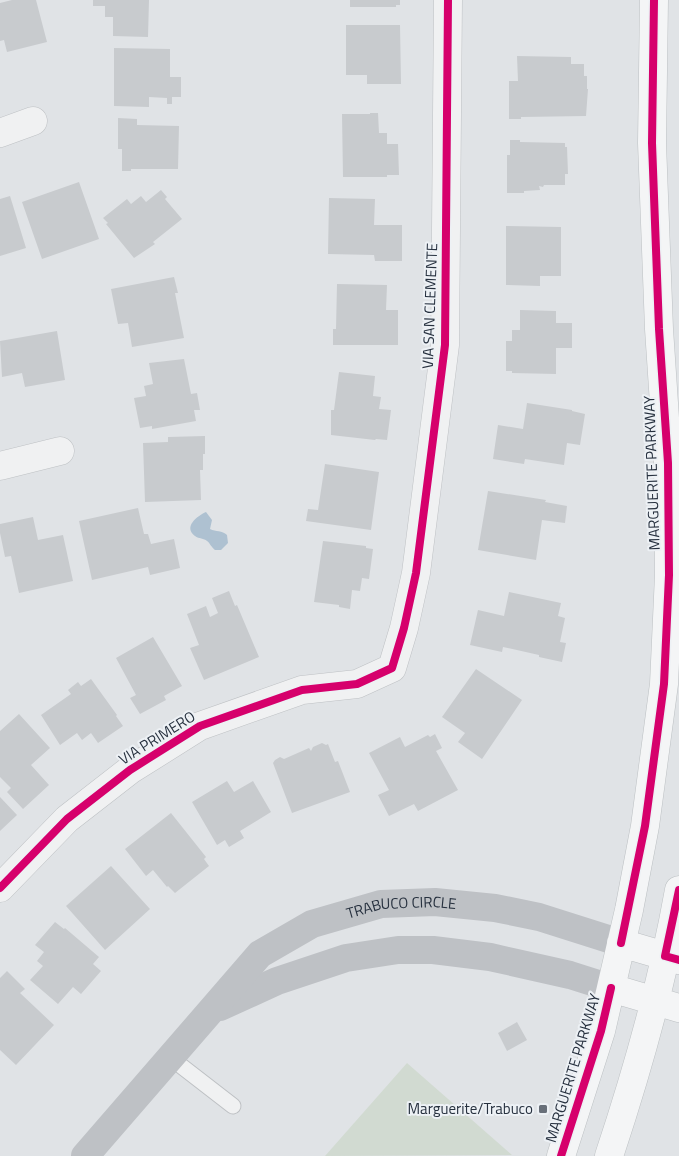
<svg xmlns="http://www.w3.org/2000/svg" width="679" height="1156" viewBox="0 0 679 1156" font-family="'Titillium Web',sans-serif">
<rect width="100%" height="100%" fill="#e0e3e6"/>
<path fill="#d1dad1" d="M 407,1063 L 512,1155 L 325,1156 Z"/>
<path fill="#aec1d1" d="M 206,512 L 212,520 L 210,529 C 216,532 222,530 227,535 L 228,543 L 221,550 L 215,550 C 211,547 210,543 207,541 C 204,538 199,539 195,536 C 183,527 197,516 206,512 Z"/>
<path fill="#c8cbce" d="M 12,0 L 36,0 L 47,42 L 7,52 L 4,40 L 0,41 L 0,3 Z
M 93,0 L 149,0 L 148,37 L 113,36 L 113,17 L 105,17 L 105,6 L 93,6 Z
M 350,0 L 400,0 L 400,5 L 396,5 L 396,7 L 350,7 Z
M 346,25 L 400,25 L 401,84 L 367,84 L 367,75 L 346,75 Z
M 114,48 L 170,49 L 170,77 L 181,77 L 181,97 L 172,97 L 172,104 L 167,104 L 167,98 L 149,97 L 149,107 L 114,106 Z
M 517,56 L 571,57 L 571,64 L 584,64 L 584,76 L 587,76 L 587,89 L 588,89 L 586,116 L 521,117 L 521,119 L 509,119 L 509,81 L 518,81 Z
M 370,113 L 378,113 L 379,133 L 387,133 L 387,144 L 398,144 L 399,175 L 387,175 L 387,177 L 343,177 L 342,114 L 370,114 Z
M 118,118 L 137,119 L 137,125 L 179,126 L 178,169 L 131,169 L 131,171 L 122,171 L 122,149 L 118,149 Z
M 510,140 L 520,140 L 520,142 L 565,143 L 565,147 L 567,147 L 568,174 L 565,174 L 565,185 L 544,185 L 543,187 L 539,186 L 540,190 L 524,191 L 524,193 L 507,193 L 507,155 L 510,155 Z
M 79,182 L 99,239 L 42,259 L 22,202 Z
M 161,190 L 167,197 L 165,199 L 182,219 L 153,242 L 155,244 L 134,258 L 106,224 L 108,223 L 103,218 L 127,199 L 131,204 L 141,196 L 146,202 Z
M 10,196 L 26,248 L 0,256 L 0,199 Z
M 329,198 L 375,199 L 374,225 L 402,225 L 402,261 L 375,261 L 374,255 L 328,254 Z
M 506,226 L 561,227 L 561,276 L 540,276 L 540,286 L 506,285 Z
M 174,277 L 178,293 L 175,293 L 184,338 L 132,347 L 128,323 L 118,324 L 111,289 Z
M 337,284 L 387,285 L 386,310 L 398,310 L 398,345 L 333,345 L 333,329 L 336,329 Z
M 520,310 L 556,311 L 556,323 L 572,323 L 572,348 L 556,348 L 556,374 L 512,373 L 512,371 L 506,371 L 506,341 L 512,341 L 512,330 L 520,330 Z
M 57,331 L 65,380 L 25,387 L 22,373 L 2,377 L 0,341 Z
M 184,359 L 191,394 L 197,393 L 200,410 L 194,410 L 196,421 L 152,429 L 152,426 L 140,428 L 134,398 L 146,396 L 144,386 L 153,384 L 149,363 Z
M 339,372 L 375,376 L 373,396 L 381,397 L 379,409 L 391,410 L 387,440 L 376,439 L 375,440 L 331,435 L 331,410 L 334,410 Z
M 527,403 L 572,410 L 572,411 L 585,414 L 580,445 L 567,443 L 564,465 L 525,459 L 524,464 L 493,459 L 498,425 L 523,429 Z
M 205,436 L 205,454 L 203,454 L 203,470 L 200,470 L 201,500 L 145,502 L 143,443 L 168,442 L 168,437 Z
M 325,464 L 379,472 L 371,530 L 306,521 L 308,509 L 318,510 Z
M 488,491 L 546,500 L 545,502 L 567,506 L 565,523 L 542,520 L 536,560 L 478,550 Z
M 138,508 L 144,534 L 148,534 L 151,544 L 174,539 L 180,568 L 150,575 L 148,567 L 92,580 L 79,521 Z
M 33,517 L 38,540 L 63,535 L 73,581 L 19,593 L 11,556 L 5,557 L 0,533 L 0,524 Z
M 323,541 L 366,546 L 366,548 L 373,549 L 369,579 L 362,578 L 360,591 L 352,590 L 350,609 L 339,607 L 339,605 L 314,602 Z
M 229,591 L 235,606 L 237,605 L 259,657 L 204,680 L 190,648 L 199,645 L 187,614 L 206,606 L 210,617 L 218,613 L 212,598 Z
M 509,592 L 561,603 L 558,616 L 565,618 L 560,642 L 566,643 L 562,662 L 539,657 L 539,655 L 503,647 L 502,652 L 470,645 L 478,610 L 504,616 Z
M 153,637 L 182,686 L 164,696 L 166,700 L 140,714 L 130,698 L 136,695 L 116,658 Z
M 476,669 L 522,700 L 482,759 L 458,742 L 465,733 L 442,717 Z
M 91,679 L 117,715 L 116,716 L 123,726 L 98,743 L 91,733 L 82,740 L 77,733 L 60,745 L 41,715 L 71,694 L 68,690 L 78,682 L 81,686 Z
M 19,714 L 50,748 L 31,765 L 49,785 L 23,809 L 7,792 L 11,788 L 0,777 L 0,731 Z
M 435,734 L 442,748 L 436,751 L 458,790 L 418,811 L 414,804 L 389,816 L 378,795 L 389,790 L 369,753 L 400,737 L 405,747 L 428,735 L 430,737 Z
M 322,743 L 326,745 L 328,744 L 335,762 L 338,761 L 350,792 L 292,813 L 273,763 L 275,760 L 280,757 L 284,759 L 309,748 L 311,751 L 313,747 Z
M 227,781 L 234,792 L 253,781 L 271,812 L 240,831 L 244,838 L 229,847 L 225,840 L 217,845 L 192,802 Z
M 0,797 L 17,815 L 0,831 Z
M 171,813 L 206,857 L 204,859 L 209,866 L 175,893 L 168,886 L 167,887 L 153,870 L 146,876 L 125,849 Z
M 111,866 L 150,909 L 105,950 L 66,906 Z
M 55,922 L 64,929 L 65,928 L 99,957 L 93,964 L 101,971 L 81,994 L 73,987 L 58,1004 L 30,980 L 43,966 L 37,961 L 44,952 L 35,945 Z
M 7,971 L 25,989 L 20,993 L 54,1025 L 16,1065 L 0,1050 L 0,978 Z
M 517,1022 L 527,1040 L 507,1051 L 498,1033 Z"/>
<g fill="none" stroke-linecap="round" stroke-linejoin="round">
<g stroke="#bec1c4" stroke-width="17">
<path id="lane" d="M 171,1058 L 233,1106"/>
</g>
<g stroke="#bec1c4" stroke-width="29">
<path id="street" d="M 0,133 L 33,121
M 0,466 L 60,451
M 0,888 L 67,819 L 130,770 L 200,726 L 302,690 L 357,684 L 392,668 L 404,628 L 416,573 L 445,345 L 448,0"/>
</g>
<g stroke="#bcc0c3" stroke-width="29">
<path id="primary" d="M 621,943 L 679,960
M 611,988 L 679,1008
M 561,1156 L 601,1031 L 629,910 L 645,826 L 664,684 L 669,575 L 668,463 L 659,329 L 652,143 L 654,0
M 609,1156 C 638,1069 663,980 679,890"/>
</g>
<use href="#lane" stroke="#f0f1f2" stroke-width="15"/>
<use href="#street" stroke="#f0f1f2" stroke-width="28"/>
<g stroke="#bec1c5" stroke-width="28">
<path d="M 220,1007 L 277,981 L 346,958 L 398,950 L 433,950 L 490,957 L 570,975 L 611,988"/>
<path id="s1" d="M 85,1156 L 260,954 L 312,924 L 381,904 L 435,902 L 495,908 L 539,917 L 621,943"/>
</g>
<use href="#primary" stroke="#f4f5f6" stroke-width="28"/>
<g stroke="#edf1f5" stroke-width="11">
<path id="cycleway" d="M 0,888 L 67,819 L 130,770 L 200,726 L 302,690 L 357,684 L 392,668 L 404,628 L 416,573 L 445,345 L 448,0
M 679,890 L 665,956 L 679,960
M 621,943 L 645,826 L 664,684 L 669,575 L 668,463 L 659,329 L 652,143 L 654,0
M 561,1156 L 601,1031 L 611,988"/>
</g>
<use href="#cycleway" stroke="#d6006c" stroke-width="8"/>
</g>
<rect fill="#686f79" stroke="#edf1f5" stroke-width="2" x="538" y="1104" width="10" height="10" rx="2.5"/>
<g text-anchor="middle" stroke-width="4" stroke-linejoin="round" paint-order="stroke">
<g font-size="15" fill="#27313f" stroke="#edf1f5">
<text transform="translate(430 306) rotate(-88)" y="5">VIA SAN CLEMENTE</text>
<text transform="translate(652 473) rotate(-92)" y="5">MARGUERITE PARKWAY</text>
<text transform="translate(157 738) rotate(-32)" y="5">VIA PRIMERO</text>
<text dy="5" stroke="none"><textPath href="#s1" startOffset="419">TRABUCO CIRCLE</textPath></text>
<text transform="translate(573 1068) rotate(-73)" y="5">MARGUERITE PARKWAY</text>
</g>
<g font-size="15" fill="#27313f" stroke="#edf1f5" text-anchor="end">
<text x="533" y="1114">Marguerite/Trabuco</text>
</g>
</g>
</svg>
